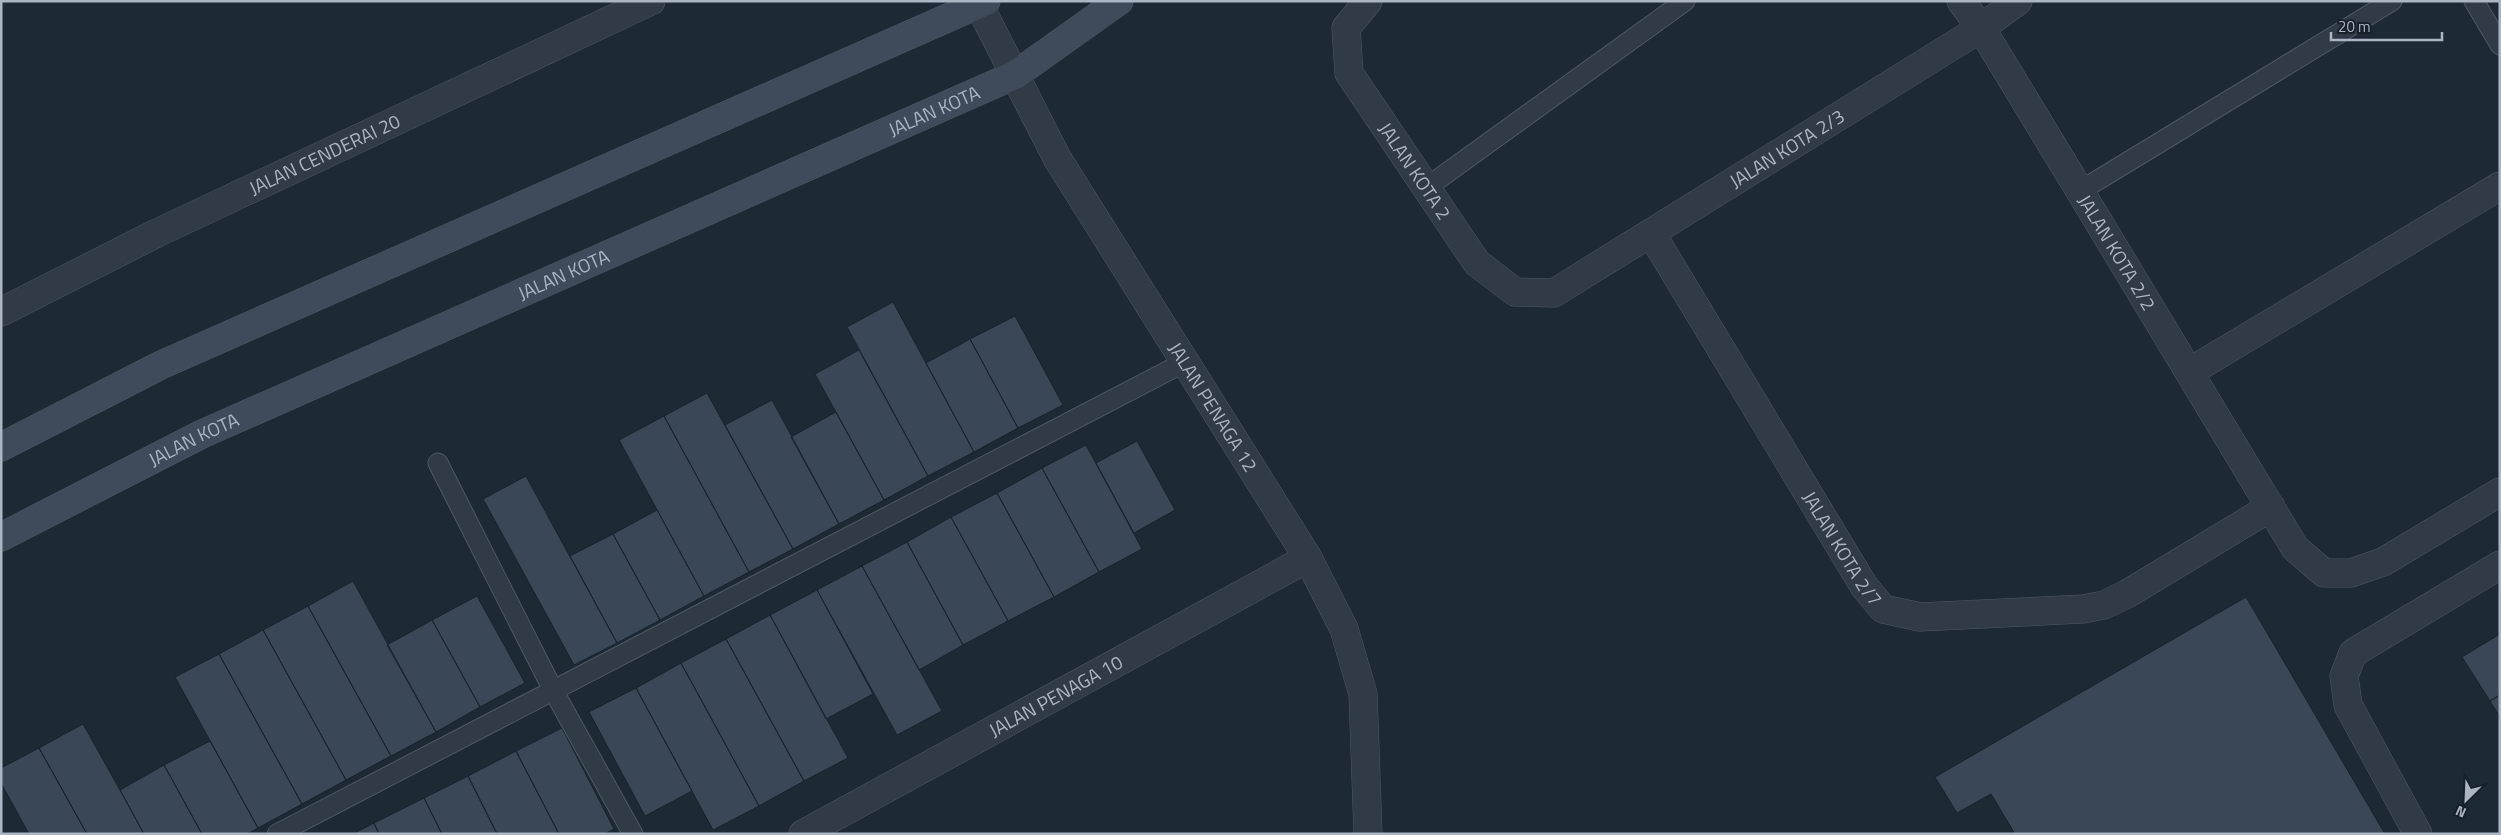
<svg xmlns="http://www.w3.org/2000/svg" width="2501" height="835" viewBox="0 0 2501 835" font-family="'Titillium Web',sans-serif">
<rect width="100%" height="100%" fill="#1e2936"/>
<path fill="#3a4757" stroke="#19222d" d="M 893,302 L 974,452 L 928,476 L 847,327 Z
M 1015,316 L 1063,405 L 1018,428 L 970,339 Z
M 970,339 L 1018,428 L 974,452 L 926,363 Z
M 859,350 L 928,476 L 884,500 L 815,374 Z
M 707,393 L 793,549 L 749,572 L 664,416 Z
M 772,400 L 839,524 L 793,549 L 725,425 Z
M 836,412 L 884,500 L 839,524 L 791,437 Z
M 664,416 L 749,572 L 704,596 L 619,440 Z
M 1137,441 L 1175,510 L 1134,533 L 1096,463 Z
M 1086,445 L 1142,549 L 1099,572 L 1042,468 Z
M 1042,468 L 1099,572 L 1054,597 L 997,493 Z
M 526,476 L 617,643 L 574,665 L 483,499 Z
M 997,493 L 1054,597 L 1008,621 L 951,517 Z
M 657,510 L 704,596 L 660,620 L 613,534 Z
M 951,517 L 1008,621 L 963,645 L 907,542 Z
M 613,534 L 660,620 L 617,643 L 570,556 Z
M 907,542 L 963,645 L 919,670 L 862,566 Z
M 862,566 L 942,711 L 897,735 L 817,590 Z
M 353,581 L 436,732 L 391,756 L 308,606 Z
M 817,590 L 873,694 L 826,719 L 770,615 Z
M 477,596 L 525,683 L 480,707 L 432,620 Z
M 2246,597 L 2385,834 L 2015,834 L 1991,794 L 1957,813 L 1935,777 Z
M 308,606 L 391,756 L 346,780 L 263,630 Z
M 770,615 L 848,758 L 804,781 L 726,639 Z
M 432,620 L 480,707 L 436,732 L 387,645 Z
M 263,630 L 346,780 L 302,804 L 219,654 Z
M 2500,634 L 2500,695 L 2490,701 L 2462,657 Z
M 726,639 L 804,781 L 759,806 L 681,663 Z
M 219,654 L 302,804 L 258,828 L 175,677 Z
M 681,663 L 759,806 L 713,830 L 636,688 Z
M 636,688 L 692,791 L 645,816 L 589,712 Z
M 2500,695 L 2500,717 L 2490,701 Z
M 83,724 L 120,790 L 144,834 L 87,834 L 39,748 Z
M 562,728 L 614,829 L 605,834 L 559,834 L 516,751 Z
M 210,741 L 258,828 L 247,834 L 202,834 L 164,765 Z
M 39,748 L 87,834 L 29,834 L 1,783 L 1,768 Z
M 516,751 L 559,834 L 497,834 L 468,776 Z
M 164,765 L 202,834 L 144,834 L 120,790 Z
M 468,776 L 497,834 L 442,834 L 424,798 Z
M 424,798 L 442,834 L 379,834 L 374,823 Z
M 374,823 L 379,834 L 353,834 Z"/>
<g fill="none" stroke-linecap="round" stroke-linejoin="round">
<g stroke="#4f5865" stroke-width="21">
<path id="service" d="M 2474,1 L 2500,45
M 1426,188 L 1685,1
M 2080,191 L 2392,1
M 438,463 L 553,690 L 633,834
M 277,834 L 1185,362"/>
</g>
<g stroke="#4f5865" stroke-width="29">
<g id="minor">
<path id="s1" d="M 977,1 L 1057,158 L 1308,558 L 1344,629 L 1363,694 L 1368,834"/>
<path id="s2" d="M 1368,1 L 1346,28 L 1349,73 L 1477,263 L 1515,292 L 1554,293 L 1981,28 L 2018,1"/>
<path id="s3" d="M 1961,1 L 1981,28 L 2080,191 L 2295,548 L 2324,573 L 2351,573 L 2383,562 L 2500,492"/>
<path id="s4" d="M 1651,233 L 1864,586 L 1883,609 L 1920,617 L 2083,609 L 2104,605 L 2127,594 L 2271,507"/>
<path id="s5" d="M 1,312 L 157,233 L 651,1"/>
<path d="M 2191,371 L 2500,186"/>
<path id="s6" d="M 803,834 L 1308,558"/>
<path d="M 2418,834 L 2348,705 L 2344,676 L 2353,653 L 2500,565"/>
</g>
</g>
<g stroke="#4f5865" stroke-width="29">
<g id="secondary">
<path d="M 1,447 L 161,365 L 986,1"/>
<path id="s7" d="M 1,537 L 202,434 L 1015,75 L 1119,1"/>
</g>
</g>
<use href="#service" stroke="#313b47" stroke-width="19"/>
<use href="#minor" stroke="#313b47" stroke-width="28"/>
<use href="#secondary" stroke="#3f4a5a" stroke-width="28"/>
</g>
<g text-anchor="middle" stroke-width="4" stroke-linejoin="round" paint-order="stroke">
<g font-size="19" fill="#abb5c4" stroke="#17202b">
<text dy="7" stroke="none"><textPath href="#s7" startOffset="1026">JALAN KOTA</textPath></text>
<text dy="7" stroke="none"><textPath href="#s2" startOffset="670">JALAN KOTA 2/3</textPath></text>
<text dy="7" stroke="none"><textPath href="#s5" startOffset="360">JALAN CENDERAI 20</textPath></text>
<text dy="7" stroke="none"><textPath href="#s2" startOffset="198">JALAN KOTA 2</textPath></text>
<text dy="7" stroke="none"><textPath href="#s3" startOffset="296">JALAN KOTA 2/2</textPath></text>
<text dy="7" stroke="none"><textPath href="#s7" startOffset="621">JALAN KOTA</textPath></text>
<text dy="7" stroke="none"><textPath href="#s1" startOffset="470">JALAN PENAGA 12</textPath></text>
<text dy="7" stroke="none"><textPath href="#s7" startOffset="216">JALAN KOTA</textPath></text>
<text dy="7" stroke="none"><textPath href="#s4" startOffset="369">JALAN KOTA 2/7</textPath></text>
<text dy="7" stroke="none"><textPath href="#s6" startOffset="288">JALAN PENAGA 10</textPath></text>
</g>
</g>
<rect width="2501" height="835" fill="none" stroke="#abb5c4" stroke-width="5"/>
<g transform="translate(2466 800) rotate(204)" stroke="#17202b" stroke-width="4" paint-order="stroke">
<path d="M0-4L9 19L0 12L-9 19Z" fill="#abb5c4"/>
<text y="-8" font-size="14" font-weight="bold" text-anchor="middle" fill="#abb5c4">N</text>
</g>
<path d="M2331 32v8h111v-8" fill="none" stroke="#abb5c4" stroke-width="2.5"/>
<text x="2338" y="32" font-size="15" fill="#abb5c4" stroke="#17202b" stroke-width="4" paint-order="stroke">20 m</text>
</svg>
